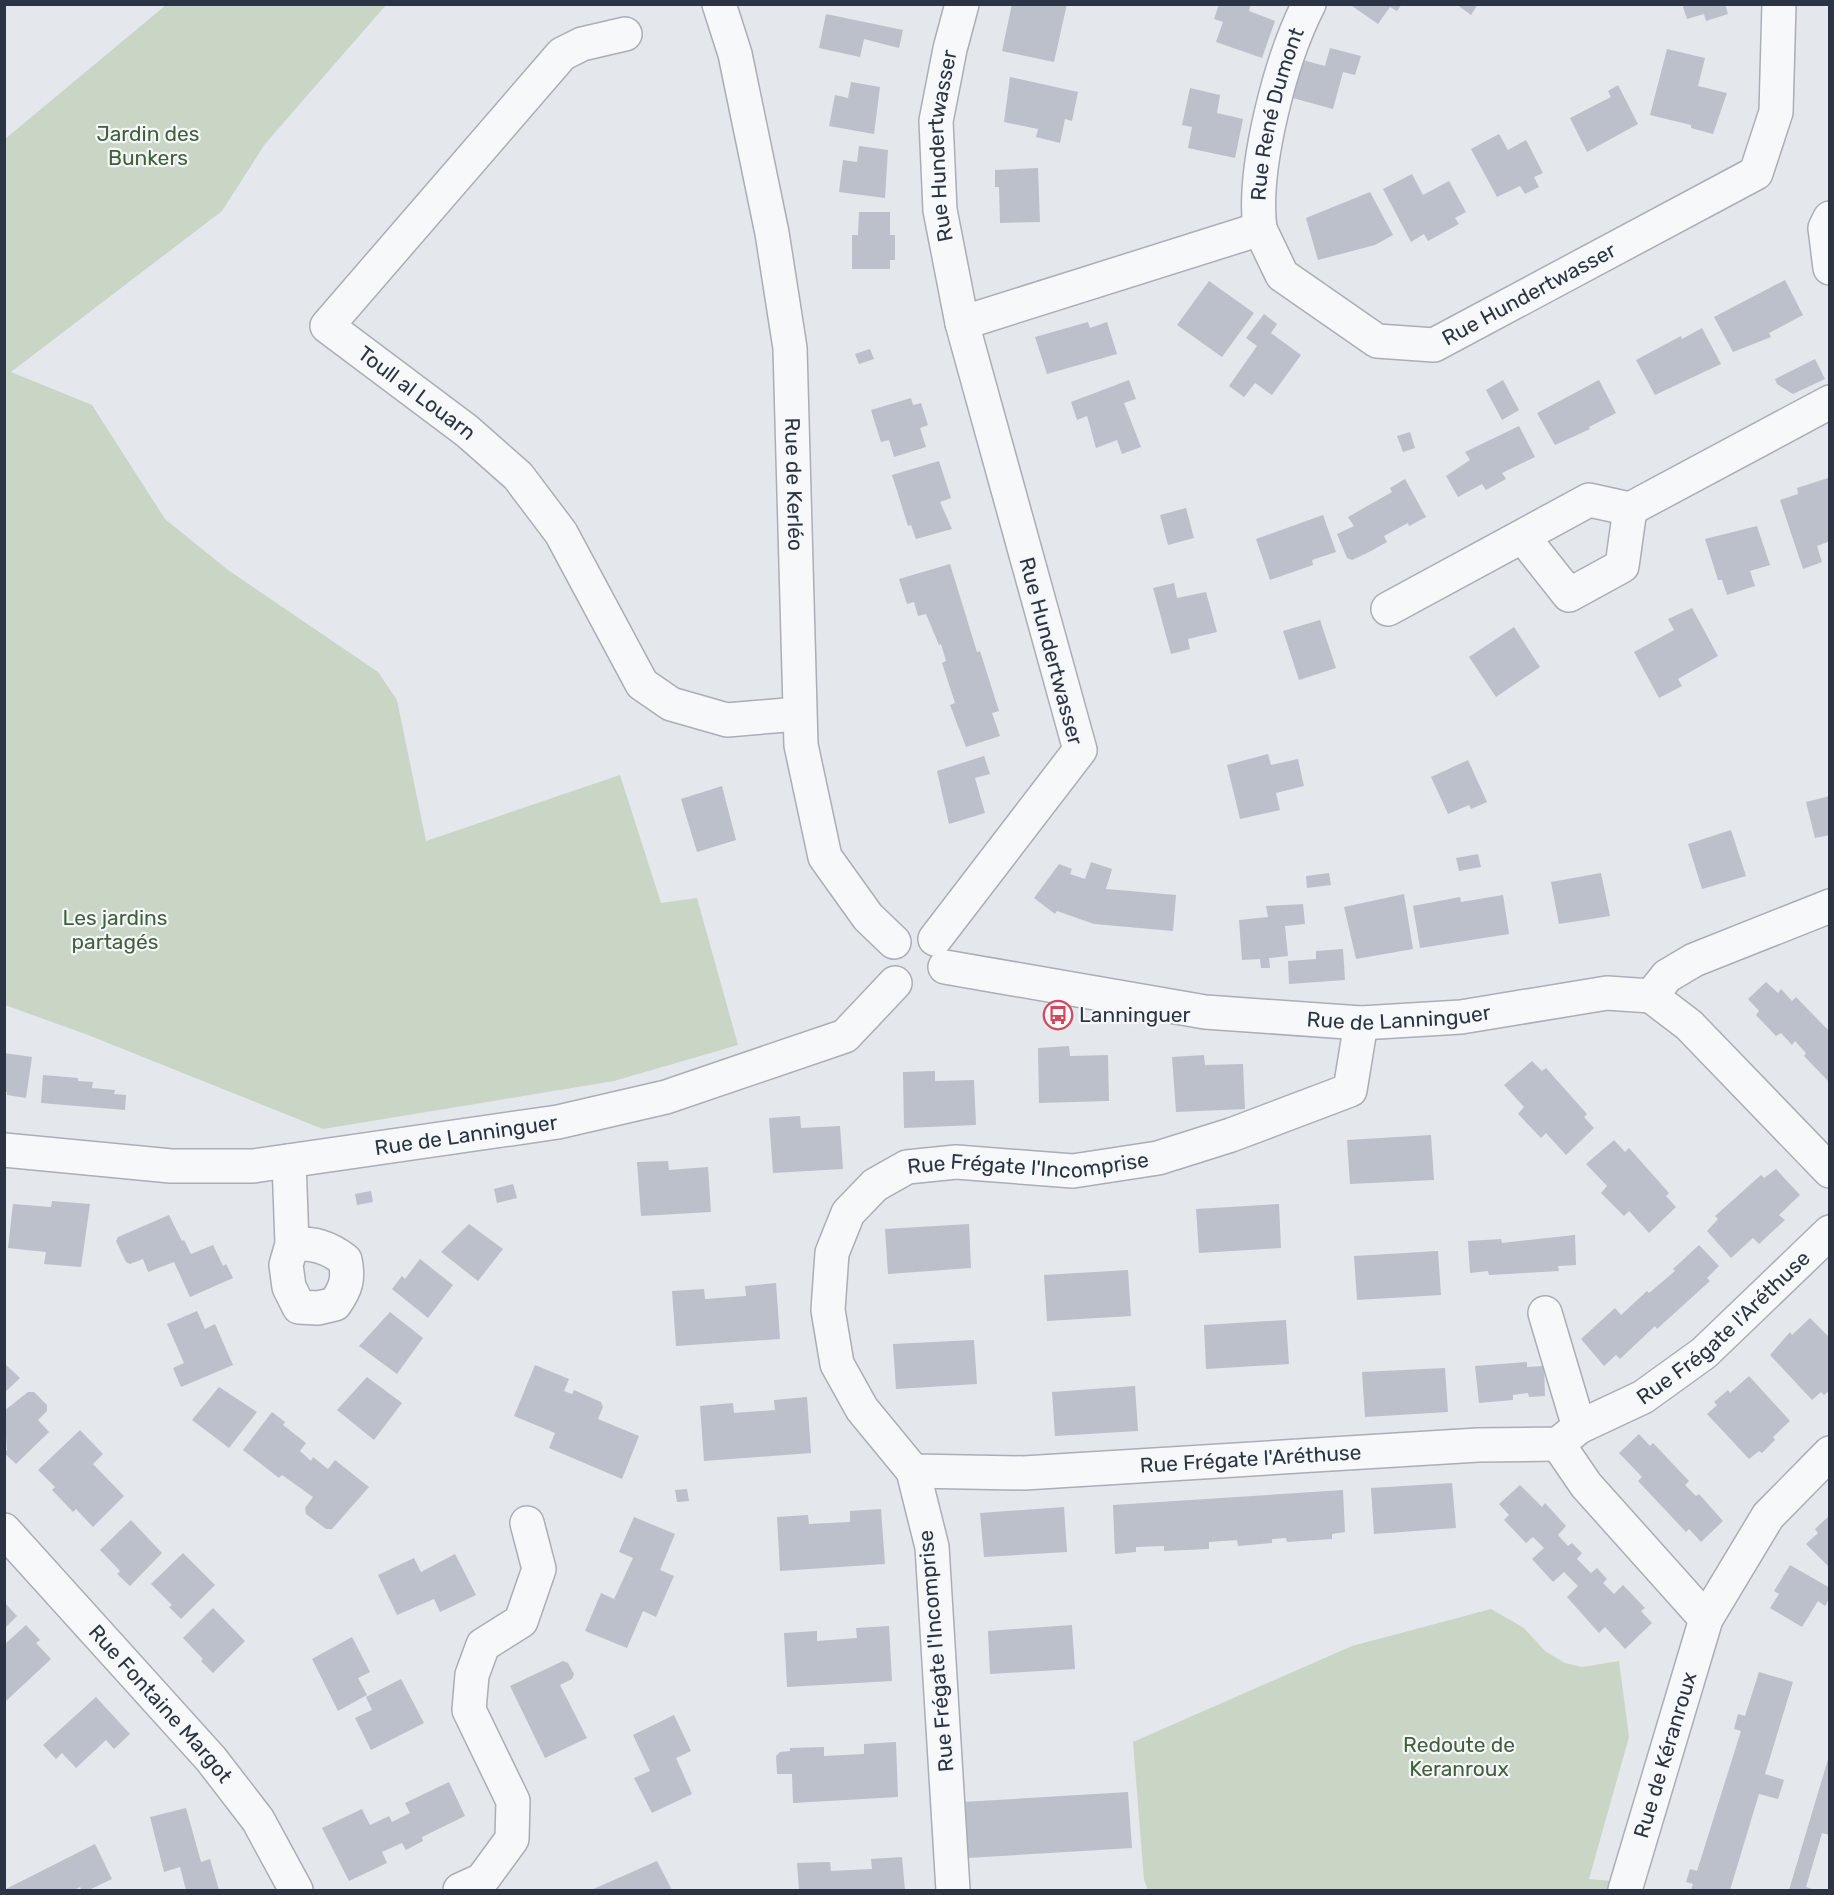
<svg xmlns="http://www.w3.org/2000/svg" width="1834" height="1895" viewBox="0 0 1834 1895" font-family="Rubik,sans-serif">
<rect width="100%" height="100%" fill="#e4e7ec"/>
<path fill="#c9d6c5" d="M 166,5 L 386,5 L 265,144 L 222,211 L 11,372 L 92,405 L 165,519 L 228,570 L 378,672 L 397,700 L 426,841 L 620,775 L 661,903 L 697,898 L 738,1045 L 614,1081 L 323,1129 L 88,1035 L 5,1005 L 5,139 Z
M 1491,1609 L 1524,1628 L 1545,1651 L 1565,1663 L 1582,1667 L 1619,1661 L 1629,1737 L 1589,1879 L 1613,1881 L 1610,1890 L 1148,1890 L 1144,1880 L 1133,1742 L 1352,1646 Z"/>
<path fill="#bbc0ca" d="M 1012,4 L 1067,4 L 1054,62 L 1002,51 Z
M 1219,4 L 1251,4 L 1249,11 L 1275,21 L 1262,58 L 1216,42 L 1223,22 L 1214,19 Z
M 1349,4 L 1402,4 L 1397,11 L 1390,7 L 1378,24 Z
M 1456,4 L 1478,4 L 1471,15 Z
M 1682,4 L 1725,4 L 1728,14 L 1706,21 L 1704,14 L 1687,19 Z
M 826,14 L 903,30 L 899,48 L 864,39 L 860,57 L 819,48 Z
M 1330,48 L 1361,56 L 1355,75 L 1343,72 L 1333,109 L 1289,97 L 1299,59 L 1325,66 Z
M 1667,49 L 1705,58 L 1698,86 L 1727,93 L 1713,134 L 1691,128 L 1691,125 L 1650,115 Z
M 1010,77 L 1078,92 L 1072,121 L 1065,119 L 1060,143 L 1036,137 L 1038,129 L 1004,122 Z
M 851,82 L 880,87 L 874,134 L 829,126 L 835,95 L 848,98 Z
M 1618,85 L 1638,124 L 1587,152 L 1570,118 L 1611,97 L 1608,91 Z
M 1190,88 L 1220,95 L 1217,113 L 1243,119 L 1235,158 L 1188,148 L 1192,127 L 1182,125 Z
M 1499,134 L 1508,150 L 1526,140 L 1543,173 L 1534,177 L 1539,187 L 1525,194 L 1520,186 L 1497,197 L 1471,149 Z
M 859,146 L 888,150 L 885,198 L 839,192 L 843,160 L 857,162 Z
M 1038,168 L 1040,222 L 1000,223 L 999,187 L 995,187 L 995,170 Z
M 1412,174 L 1423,195 L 1449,181 L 1466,212 L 1455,218 L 1459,224 L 1428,241 L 1424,234 L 1411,242 L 1383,189 Z
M 1370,192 L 1393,235 L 1375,245 L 1318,260 L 1306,218 Z
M 859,212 L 890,212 L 890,235 L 895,235 L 895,260 L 890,260 L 890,269 L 852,269 L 852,235 L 858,235 Z
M 1785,280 L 1803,315 L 1769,333 L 1771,337 L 1733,352 L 1714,317 Z
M 1209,281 L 1254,313 L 1222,357 L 1177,325 Z
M 1264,314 L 1277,324 L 1271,333 L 1301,355 L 1272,395 L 1255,383 L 1244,397 L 1229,386 L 1257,346 L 1246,338 Z
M 1088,322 L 1090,328 L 1107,322 L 1117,354 L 1047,374 L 1035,337 Z
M 1702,328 L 1721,364 L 1655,395 L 1636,360 L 1681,336 L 1682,339 Z
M 870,349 L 874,359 L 859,364 L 855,354 Z
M 1815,359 L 1825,379 L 1793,394 L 1777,384 L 1775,379 Z
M 1129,380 L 1136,399 L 1124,403 L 1141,447 L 1122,454 L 1117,440 L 1096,448 L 1087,416 L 1077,420 L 1071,402 Z
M 1503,380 L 1519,410 L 1502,420 L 1486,390 Z
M 1599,380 L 1616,413 L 1589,427 L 1590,429 L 1555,445 L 1537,413 Z
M 911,398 L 913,405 L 921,403 L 928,425 L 920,428 L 926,447 L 894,457 L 889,440 L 881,442 L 871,410 Z
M 1519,426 L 1535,457 L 1502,473 L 1506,479 L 1486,490 L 1482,484 L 1458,497 L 1446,476 L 1470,460 L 1465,452 Z
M 1410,432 L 1415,448 L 1403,452 L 1397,436 Z
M 939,461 L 951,498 L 940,502 L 952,529 L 916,539 L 911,525 L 908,526 L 892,475 Z
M 1828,478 L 1830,541 L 1817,546 L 1822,562 L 1803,569 L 1780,500 L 1798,494 L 1797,488 Z
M 1405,479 L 1426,517 L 1409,526 L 1408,523 L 1384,536 L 1387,542 L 1369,552 L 1352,560 L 1347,558 L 1337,534 L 1354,526 L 1348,517 L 1392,492 L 1390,488 Z
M 1186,508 L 1194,538 L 1168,545 L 1160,515 Z
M 1323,515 L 1336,552 L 1312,560 L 1313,565 L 1270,580 L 1256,539 Z
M 1757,526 L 1770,565 L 1750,571 L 1755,586 L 1727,595 L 1722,580 L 1718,580 L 1705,539 Z
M 950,564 L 977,652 L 980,651 L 999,711 L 992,713 L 1000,736 L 966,747 L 950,705 L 955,703 L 942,663 L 946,661 L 941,644 L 939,645 L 926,614 L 918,616 L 914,602 L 907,604 L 899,579 Z
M 1174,583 L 1177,598 L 1206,592 L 1217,632 L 1188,639 L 1190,649 L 1171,654 L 1153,588 Z
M 1692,608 L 1718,656 L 1678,679 L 1682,686 L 1659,698 L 1634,652 L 1674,630 L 1668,619 Z
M 1320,620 L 1336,668 L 1299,680 L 1283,631 Z
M 1514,627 L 1540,667 L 1496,697 L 1469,657 Z
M 1268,754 L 1271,765 L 1298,759 L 1304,786 L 1276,793 L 1280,810 L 1240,819 L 1227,765 Z
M 984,756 L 990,774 L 975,778 L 985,813 L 949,824 L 937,771 Z
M 1468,760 L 1487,802 L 1471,809 L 1469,805 L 1448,814 L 1431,777 Z
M 722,786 L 736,840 L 697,852 L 681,799 Z
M 1830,796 L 1830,835 L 1815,838 L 1806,802 Z
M 1731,830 L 1746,876 L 1702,889 L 1688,844 Z
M 1478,854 L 1481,867 L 1459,871 L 1456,858 Z
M 1091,862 L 1112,869 L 1106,889 L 1176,895 L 1173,931 L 1094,924 L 1057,911 L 1055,914 L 1034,898 L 1059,864 L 1072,869 L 1070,874 L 1085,879 Z
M 1329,873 L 1331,885 L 1307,888 L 1306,876 Z
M 1601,873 L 1610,916 L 1559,924 L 1551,882 Z
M 1404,894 L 1413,949 L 1356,959 L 1344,907 Z
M 1503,895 L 1509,934 L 1420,948 L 1413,906 L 1460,897 L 1461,902 Z
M 1303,904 L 1305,924 L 1285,926 L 1288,956 L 1269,958 L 1270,968 L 1261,968 L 1260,959 L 1242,960 L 1239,920 L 1268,917 L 1266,906 Z
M 1343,949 L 1345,980 L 1289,984 L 1288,961 L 1316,959 L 1316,951 Z
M 1766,982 L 1778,993 L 1781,989 L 1792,1001 L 1796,997 L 1830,1032 L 1830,1083 L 1804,1056 L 1806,1053 L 1795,1041 L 1792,1045 L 1781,1033 L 1776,1036 L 1756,1015 L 1759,1011 L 1748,999 Z
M 1069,1046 L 1070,1056 L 1108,1055 L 1109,1101 L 1039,1103 L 1038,1048 Z
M 4,1053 L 32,1057 L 26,1098 L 7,1095 L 7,1092 L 4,1091 Z
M 1204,1055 L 1205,1065 L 1243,1064 L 1245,1109 L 1176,1112 L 1172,1057 Z
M 1532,1061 L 1542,1071 L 1546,1068 L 1587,1114 L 1584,1117 L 1594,1128 L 1566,1155 L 1546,1133 L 1541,1138 L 1518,1114 L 1524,1107 L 1504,1085 Z
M 935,1071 L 935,1081 L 974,1080 L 976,1125 L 904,1128 L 903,1072 Z
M 43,1075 L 78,1078 L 78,1081 L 93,1082 L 92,1088 L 115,1090 L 114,1094 L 126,1095 L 125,1110 L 41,1103 Z
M 800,1116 L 801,1128 L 840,1126 L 843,1169 L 773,1173 L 769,1118 Z
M 1431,1135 L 1434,1180 L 1350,1184 L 1347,1140 Z
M 1614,1140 L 1625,1152 L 1629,1148 L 1669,1193 L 1666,1196 L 1676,1207 L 1649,1233 L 1629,1211 L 1624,1216 L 1601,1193 L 1607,1186 L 1586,1164 Z
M 668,1161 L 669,1170 L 708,1167 L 711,1212 L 641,1216 L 637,1162 Z
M 1776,1169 L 1800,1195 L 1779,1215 L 1785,1220 L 1759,1244 L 1753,1238 L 1731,1258 L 1707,1231 L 1718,1219 L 1715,1216 L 1761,1175 L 1764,1178 Z
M 513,1184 L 517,1198 L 497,1203 L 494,1189 Z
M 371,1191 L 373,1202 L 357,1205 L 355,1194 Z
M 52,1201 L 90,1204 L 81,1267 L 44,1264 L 46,1252 L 8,1248 L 13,1204 L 51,1207 Z
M 1279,1204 L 1281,1248 L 1199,1253 L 1196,1209 Z
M 169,1215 L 182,1241 L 184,1240 L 191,1254 L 213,1245 L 223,1266 L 226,1264 L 233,1278 L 190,1297 L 174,1262 L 148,1272 L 143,1259 L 130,1264 L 126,1262 L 116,1241 L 118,1237 Z
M 469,1224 L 503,1249 L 478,1281 L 441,1252 Z
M 969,1224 L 971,1268 L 888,1274 L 885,1229 Z
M 1575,1235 L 1576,1265 L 1558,1266 L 1559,1271 L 1489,1275 L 1488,1271 L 1470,1273 L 1468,1241 L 1501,1239 L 1502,1243 Z
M 1699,1245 L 1719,1266 L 1707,1278 L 1710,1281 L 1657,1329 L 1655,1326 L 1620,1359 L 1616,1355 L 1604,1366 L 1581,1339 L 1615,1308 L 1621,1315 L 1647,1291 L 1649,1293 L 1675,1271 L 1673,1269 Z
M 1438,1251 L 1441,1295 L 1357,1300 L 1354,1256 Z
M 420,1259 L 453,1285 L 428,1318 L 392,1289 L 402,1276 L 405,1279 Z
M 1128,1270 L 1131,1316 L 1047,1321 L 1044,1275 Z
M 776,1283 L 780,1339 L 676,1346 L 672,1291 L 704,1289 L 705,1299 L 746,1296 L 745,1286 Z
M 197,1311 L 205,1329 L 215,1324 L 233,1365 L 181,1387 L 173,1368 L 184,1363 L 167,1324 Z
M 390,1312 L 423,1338 L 397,1374 L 359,1346 Z
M 1810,1318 L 1830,1338 L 1830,1390 L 1824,1395 L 1821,1392 L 1812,1400 L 1770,1355 L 1790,1332 L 1792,1335 Z
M 1286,1320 L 1289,1364 L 1206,1369 L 1204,1325 Z
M 974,1340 L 977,1384 L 896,1389 L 893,1344 Z
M 1527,1362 L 1527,1367 L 1544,1366 L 1545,1396 L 1529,1397 L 1528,1393 L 1513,1395 L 1513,1400 L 1479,1403 L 1475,1366 Z
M 4,1363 L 20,1378 L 4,1393 Z
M 535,1365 L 569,1379 L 564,1391 L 572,1394 L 574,1390 L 601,1402 L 603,1407 L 598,1419 L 639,1436 L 622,1479 L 549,1448 L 555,1433 L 514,1416 Z
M 1445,1368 L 1448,1412 L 1365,1417 L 1362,1372 Z
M 1749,1376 L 1790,1421 L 1773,1437 L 1775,1440 L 1762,1453 L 1759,1451 L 1749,1459 L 1707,1414 L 1717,1405 L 1714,1402 L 1728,1390 L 1730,1393 Z
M 367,1377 L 402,1403 L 374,1440 L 337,1410 Z
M 1135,1386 L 1138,1431 L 1055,1436 L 1052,1392 Z
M 219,1387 L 257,1412 L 229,1448 L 192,1420 Z
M 28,1392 L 34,1392 L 47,1405 L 47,1411 L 38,1420 L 49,1432 L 16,1464 L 4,1453 L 7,1450 L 4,1411 Z
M 807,1397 L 811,1453 L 704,1461 L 700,1406 L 733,1403 L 734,1413 L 775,1410 L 774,1400 Z
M 272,1412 L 285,1422 L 283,1425 L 306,1443 L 300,1451 L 311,1461 L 313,1457 L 328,1469 L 335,1460 L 369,1487 L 332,1529 L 326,1529 L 306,1514 L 305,1508 L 313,1497 L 282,1475 L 279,1478 L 243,1450 Z
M 80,1430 L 103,1454 L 93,1464 L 124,1496 L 93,1527 L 76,1509 L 73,1512 L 52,1490 L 55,1487 L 38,1470 Z
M 1639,1434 L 1650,1446 L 1653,1443 L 1689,1481 L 1685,1485 L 1696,1496 L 1699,1494 L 1723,1521 L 1701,1542 L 1689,1529 L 1686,1532 L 1638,1481 L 1642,1477 L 1619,1453 Z
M 1452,1483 L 1456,1528 L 1374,1534 L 1371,1488 Z
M 1520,1485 L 1542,1507 L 1545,1503 L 1566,1526 L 1558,1535 L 1568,1546 L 1572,1543 L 1582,1553 L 1577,1559 L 1591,1573 L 1597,1568 L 1607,1579 L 1603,1583 L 1614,1594 L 1623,1585 L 1645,1608 L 1641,1611 L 1652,1623 L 1625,1649 L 1605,1627 L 1599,1633 L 1567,1597 L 1578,1586 L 1564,1572 L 1553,1582 L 1532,1559 L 1544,1548 L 1533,1537 L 1526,1543 L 1504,1520 L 1509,1515 L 1499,1504 Z
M 687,1489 L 689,1501 L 677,1502 L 675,1490 Z
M 1343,1490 L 1345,1532 L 1332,1534 L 1332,1539 L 1287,1542 L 1286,1538 L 1272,1539 L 1272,1543 L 1238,1546 L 1237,1540 L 1209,1542 L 1209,1549 L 1164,1551 L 1164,1546 L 1136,1547 L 1136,1552 L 1115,1554 L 1113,1505 Z
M 1064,1507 L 1067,1552 L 984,1557 L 980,1513 Z
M 881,1509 L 885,1564 L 780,1571 L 777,1517 L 808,1515 L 809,1524 L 850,1522 L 850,1511 Z
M 1830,1515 L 1830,1568 L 1806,1544 L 1818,1533 L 1815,1529 Z
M 634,1517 L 675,1534 L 660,1570 L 674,1576 L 656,1617 L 643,1611 L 627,1648 L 585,1631 L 601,1593 L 614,1599 L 633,1558 L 619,1552 Z
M 131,1520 L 162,1553 L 130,1586 L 117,1574 L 120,1571 L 100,1550 Z
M 183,1553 L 215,1585 L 181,1619 L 169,1607 L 172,1605 L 151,1584 Z
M 455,1554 L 476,1595 L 440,1612 L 434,1599 L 397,1615 L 378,1575 L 414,1558 L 421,1572 Z
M 1790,1565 L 1830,1588 L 1830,1597 L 1825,1606 L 1818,1601 L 1802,1627 L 1770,1608 L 1779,1594 L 1774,1591 Z
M 5,1603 L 17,1616 L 5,1628 Z
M 213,1608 L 245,1641 L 213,1673 L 201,1661 L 203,1659 L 183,1638 Z
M 26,1625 L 40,1640 L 36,1643 L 51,1659 L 6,1701 L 4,1645 Z
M 1072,1625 L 1075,1669 L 990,1674 L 988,1631 Z
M 889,1626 L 892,1681 L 787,1687 L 784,1633 L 817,1631 L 817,1641 L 857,1638 L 856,1628 Z
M 352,1637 L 370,1672 L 358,1678 L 367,1695 L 338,1711 L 312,1659 Z
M 563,1661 L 568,1663 L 574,1674 L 572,1679 L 560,1685 L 587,1738 L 545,1758 L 510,1686 Z
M 1759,1672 L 1793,1682 L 1765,1774 L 1784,1780 L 1778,1799 L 1759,1794 L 1730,1890 L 1691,1890 L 1693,1884 L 1686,1882 L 1690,1869 L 1697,1871 L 1741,1731 L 1734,1729 L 1738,1714 L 1745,1716 Z
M 401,1679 L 424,1723 L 371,1750 L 355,1718 L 372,1710 L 366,1697 Z
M 96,1697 L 130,1734 L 114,1749 L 106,1740 L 76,1768 L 62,1753 L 56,1759 L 43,1745 Z
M 674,1715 L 691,1751 L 676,1758 L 692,1794 L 652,1813 L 634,1778 L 650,1771 L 633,1735 Z
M 896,1742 L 898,1797 L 793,1803 L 792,1774 L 777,1774 L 776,1756 L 780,1752 L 790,1751 L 790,1748 L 824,1747 L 824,1756 L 864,1754 L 864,1744 Z
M 1829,1756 L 1830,1835 L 1822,1833 L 1806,1887 L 1816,1890 L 1789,1890 Z
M 449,1782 L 465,1816 L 422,1837 L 423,1841 L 406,1850 L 402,1843 L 382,1852 L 387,1863 L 349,1881 L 322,1828 L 362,1809 L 370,1825 L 389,1816 L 392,1822 L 410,1813 L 405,1803 Z
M 1128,1792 L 1132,1848 L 967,1858 L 963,1802 Z
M 186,1808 L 201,1862 L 210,1859 L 219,1890 L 186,1890 L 180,1867 L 164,1872 L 150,1817 Z
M 95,1844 L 112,1879 L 89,1890 L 82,1890 L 80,1887 L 74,1890 L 4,1890 Z
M 902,1857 L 905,1890 L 799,1890 L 797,1863 L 830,1862 L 831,1871 L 872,1869 L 871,1859 Z
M 657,1861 L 672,1890 L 591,1890 L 623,1876 Z"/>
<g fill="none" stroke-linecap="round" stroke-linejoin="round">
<g stroke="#a9aeb7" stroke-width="36">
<g id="minor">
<path id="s1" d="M 719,4 L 735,54 L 772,233 L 790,348 L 801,745 L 825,857 L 868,917 L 894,942"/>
<path id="s2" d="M 625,34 L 582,44 L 562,54 L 327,326 L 467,431 L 518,476 L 561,533 L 642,684 L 671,704 L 727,720 L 798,714"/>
<path d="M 1830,218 L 1825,228 L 1830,268"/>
<path id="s3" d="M 1260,229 C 1252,169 1281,58 1309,4"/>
<path id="s4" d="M 962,323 L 1260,229 L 1282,275 L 1377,341 L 1434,345 L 1756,173 L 1776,112 L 1779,4"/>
<path d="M 1523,537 L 1569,595 L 1622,566 L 1630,509"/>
<path d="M 1388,609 L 1589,500 L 1630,509 L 1830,402"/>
<path id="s5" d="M 935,939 L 1080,750 L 962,323 L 940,210 L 936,121 L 950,49 L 962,4"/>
<path id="s6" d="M 945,967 L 1205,1012 L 1361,1023 L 1461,1017 L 1607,993 L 1651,996"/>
<path d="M 1651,996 L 1689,1025 L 1830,1171"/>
<path d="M 1651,996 L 1667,976 L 1694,960 L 1830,906"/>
<path id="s7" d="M 4,1150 L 171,1166 L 253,1166 L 558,1122 L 666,1097 L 845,1036 L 895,983"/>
<path d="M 289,1161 L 292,1244 L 286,1265 L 289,1287 L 299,1307 L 318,1308 L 335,1304 C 346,1288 349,1279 345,1260 C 328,1247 314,1243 292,1244"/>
<path d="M 1545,1313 L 1579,1427"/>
<path d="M 1558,1444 L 1586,1485 L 1706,1619"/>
<path id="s8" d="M 913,1471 L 1024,1473 L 1478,1445 L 1558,1444 L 1579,1427 L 1643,1397 L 1704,1353 L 1830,1232"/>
<path id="s9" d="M 4,1530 L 211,1759 L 258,1820 L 296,1890"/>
<path d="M 460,1890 L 482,1880 L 512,1839 L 513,1801 L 469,1710 L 472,1675 L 483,1645 L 521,1621 L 539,1569 L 527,1523"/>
<path id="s10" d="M 953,1890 L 932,1547 L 913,1471 L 862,1409 L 837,1364 L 828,1310 L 832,1253 L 848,1213 L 875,1185 L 907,1167 L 956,1162 L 1073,1171 L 1158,1158 L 1231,1135 L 1350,1090 L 1361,1023"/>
<path id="s11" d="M 1625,1890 L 1706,1619 L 1768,1516 L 1830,1453"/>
</g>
</g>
<use href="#minor" stroke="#f7f8fa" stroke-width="33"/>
</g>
<defs>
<g id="bus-ring" transform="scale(1.5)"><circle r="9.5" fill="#f4f6f9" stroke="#d1495b" stroke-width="1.5"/><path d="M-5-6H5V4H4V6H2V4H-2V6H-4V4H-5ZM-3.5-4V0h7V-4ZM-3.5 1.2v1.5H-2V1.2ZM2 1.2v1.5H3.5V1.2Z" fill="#d1495b"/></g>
</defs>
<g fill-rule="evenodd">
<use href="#bus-ring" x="1058" y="1015"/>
</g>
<g text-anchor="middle" stroke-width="4.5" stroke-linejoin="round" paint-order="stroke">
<g font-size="21" fill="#2b3445" stroke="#f4f6f9">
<text dy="7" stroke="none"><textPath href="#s3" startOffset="117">Rue René Dumont</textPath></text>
<text dy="7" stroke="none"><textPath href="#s5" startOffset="861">Rue Hundertwasser</textPath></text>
<text dy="7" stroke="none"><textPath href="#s4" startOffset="644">Rue Hundertwasser</textPath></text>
<text dy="7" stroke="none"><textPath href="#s2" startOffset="538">Toull al Louarn</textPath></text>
<text dy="7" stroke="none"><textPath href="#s1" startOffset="488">Rue de Kerléo</textPath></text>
<text transform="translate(1051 651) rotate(75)" y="7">Rue Hundertwasser</text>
<text dy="7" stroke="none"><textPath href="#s6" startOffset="458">Rue de Lanninguer</textPath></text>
<text dy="7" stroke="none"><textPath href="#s7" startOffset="465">Rue de Lanninguer</textPath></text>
<text dy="7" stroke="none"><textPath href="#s10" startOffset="906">Rue Frégate l'Incomprise</textPath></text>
<text dy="7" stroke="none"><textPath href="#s8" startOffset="850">Rue Frégate l'Aréthuse</textPath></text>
<text dy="7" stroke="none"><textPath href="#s8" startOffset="338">Rue Frégate l'Aréthuse</textPath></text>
<text transform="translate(936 1651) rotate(-95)" y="7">Rue Frégate l'Incomprise</text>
<text dy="7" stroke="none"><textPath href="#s9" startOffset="234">Rue Fontaine Margot</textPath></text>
<text dy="7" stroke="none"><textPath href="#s11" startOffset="141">Rue de Kéranroux</textPath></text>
</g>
<g font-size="21" fill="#3f6138" stroke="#f4f6f9">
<text x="148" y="141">Jardin des<tspan x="148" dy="24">Bunkers</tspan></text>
<text x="115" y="925">Les jardins<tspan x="115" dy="24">partagés</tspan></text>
<text x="1459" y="1752">Redoute de<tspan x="1459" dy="24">Keranroux</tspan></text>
</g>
<g font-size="21" fill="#2b3445" stroke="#f4f6f9" text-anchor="start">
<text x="1079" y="1022">Lanninguer</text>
</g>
</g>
<rect width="1834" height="1895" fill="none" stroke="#2b3445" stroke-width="12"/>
</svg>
